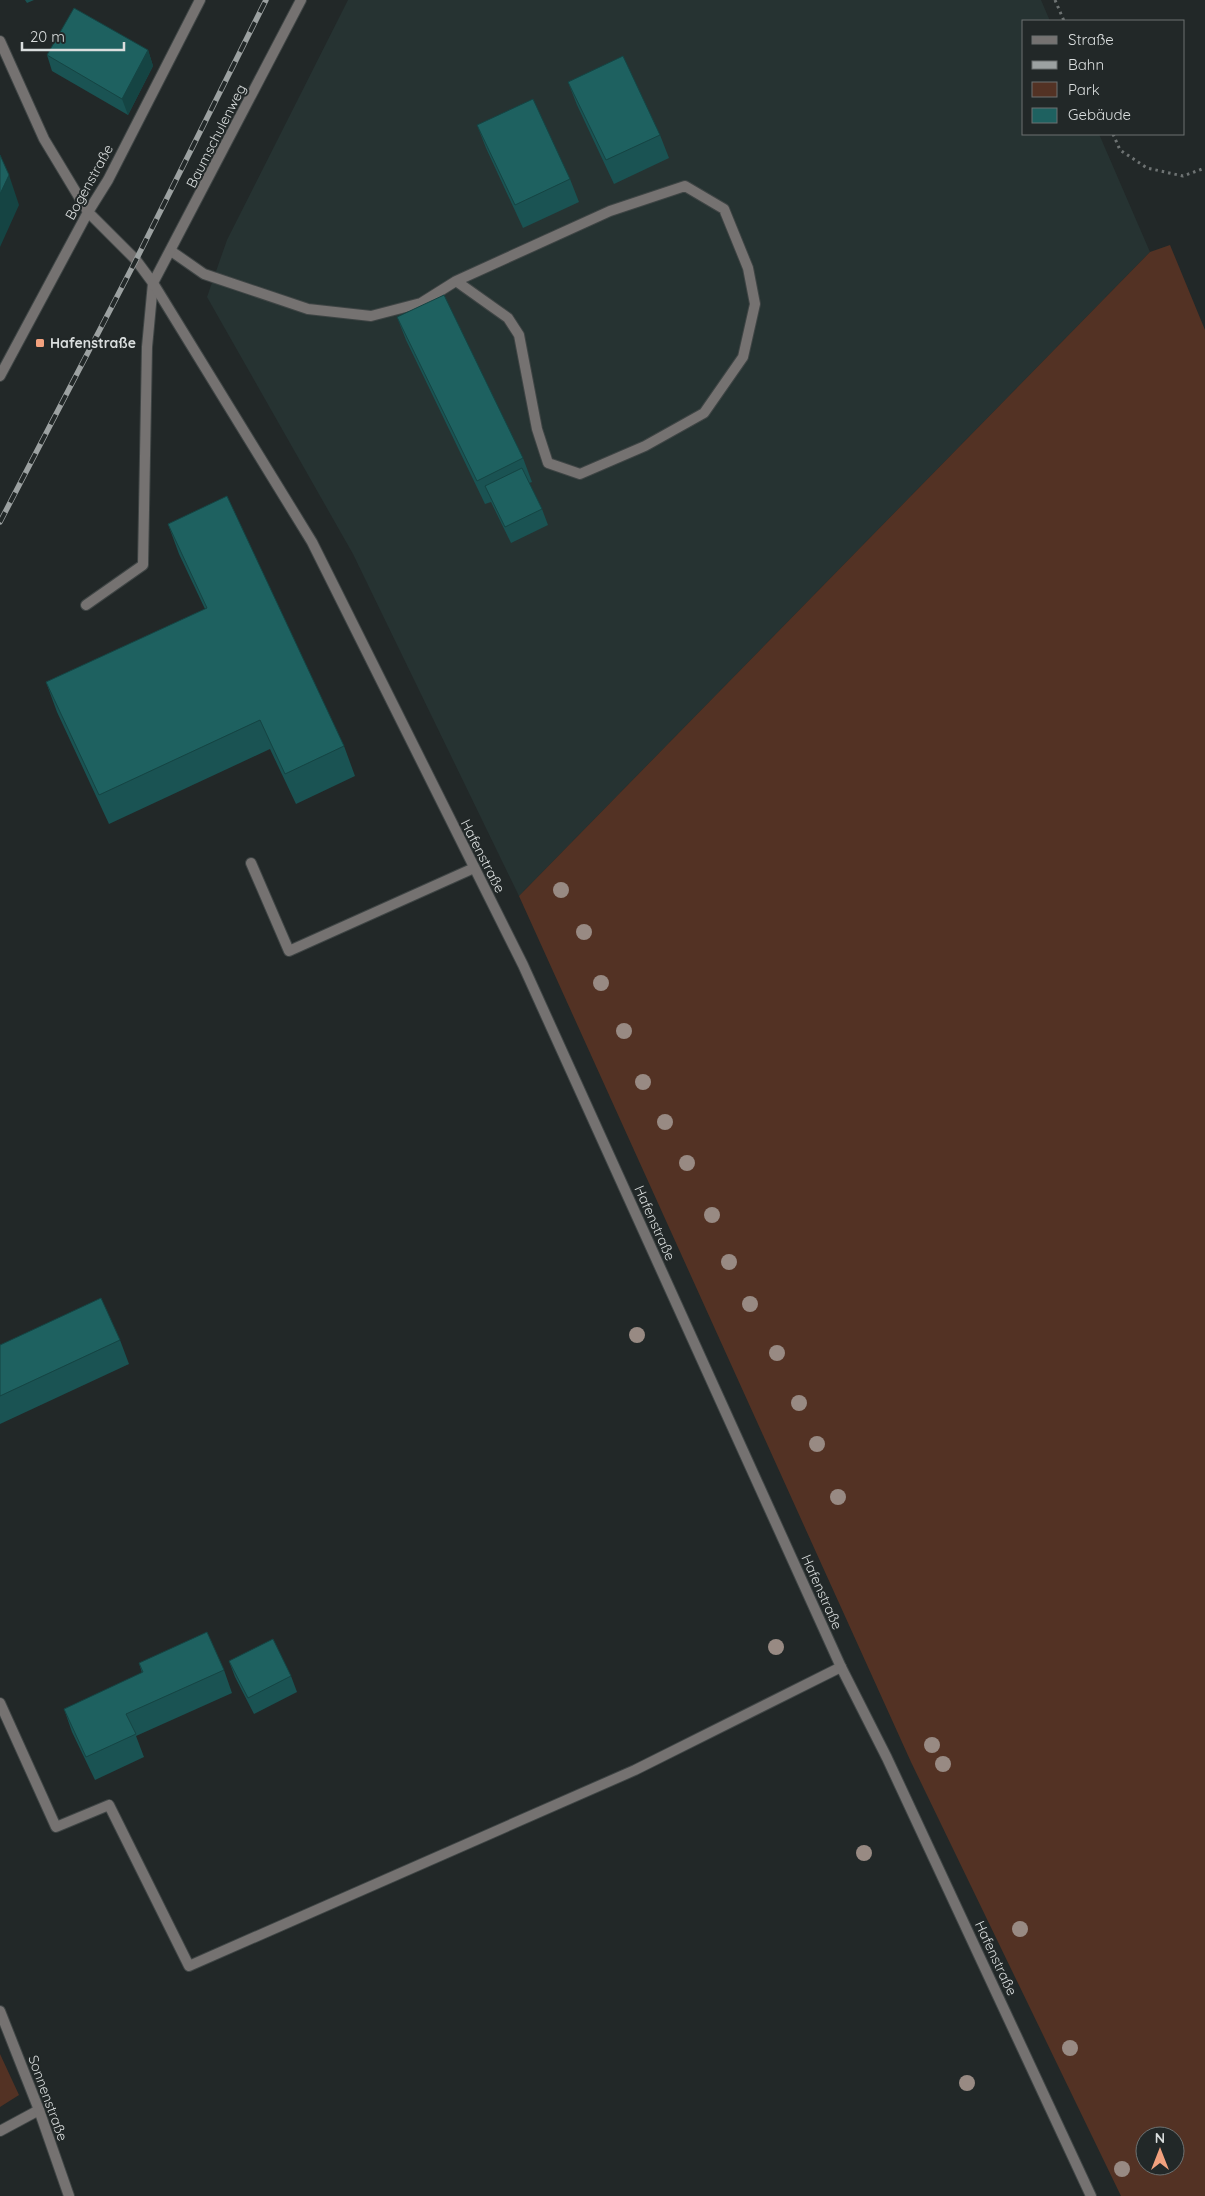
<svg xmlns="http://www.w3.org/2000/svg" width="1205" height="2196" viewBox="0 0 1205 2196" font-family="Quicksand,sans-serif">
<rect width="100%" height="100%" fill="#222828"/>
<path fill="#263332" d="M 348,0 L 1041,0 L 1050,21 L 1024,21 L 1024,134 L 1099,134 L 1150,252 L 519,896 L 353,554 L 207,297 L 227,240 Z"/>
<path fill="#533224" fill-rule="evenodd" d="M 1170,245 L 1205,330 L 1205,2196 L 1121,2196 L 911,1762 L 519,896 L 1150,252 ZM 1145,2136 L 1175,2136 L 1175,2166 L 1145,2166 Z
M 0,2054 L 19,2095 L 0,2107 Z"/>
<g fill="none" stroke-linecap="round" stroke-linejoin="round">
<g stroke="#3f4545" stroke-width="12">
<path id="service" d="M 171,251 L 204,274 L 308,309 L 371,316 L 421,303 L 456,281 L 610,211 L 685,186 L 724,209 L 748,268 L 755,304 L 743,357 L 704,413 L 645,446 L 580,474 L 548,463 L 537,429 L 519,335 L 508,318 L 456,281
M 86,605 L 143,565 L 147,347 L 153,283
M 251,863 L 289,951 L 474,868
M 0,1703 L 56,1827 L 109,1805 L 189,1966 L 635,1770 L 841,1667
M 0,2131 L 39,2110"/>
</g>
<g stroke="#3f4545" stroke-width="12">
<path id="minor" d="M 0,41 L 44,139 L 88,212 L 136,260 L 153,283 L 312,542 L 523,965 L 841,1667 L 887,1758 L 1091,2196
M 153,283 L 301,0
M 0,376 L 88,212 L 108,180 L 200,0
M 0,2011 L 39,2110 L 69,2196"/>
</g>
<path stroke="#6e7373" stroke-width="3" stroke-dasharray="2.5 4" stroke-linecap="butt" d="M 1055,0 L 1064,21
M 1113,134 L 1120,150 L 1147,168 L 1183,176 L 1205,168"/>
<use href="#service" stroke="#757271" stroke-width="10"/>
<use href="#minor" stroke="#757271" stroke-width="10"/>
<g stroke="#9ca1a1" stroke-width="5.5">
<path id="rail" d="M 0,522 L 136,260 L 266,0"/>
</g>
<use href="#rail" stroke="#222828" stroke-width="4" stroke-dasharray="11" stroke-linecap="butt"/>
</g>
<g fill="#988a83">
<circle cx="561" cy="890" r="8"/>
<circle cx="584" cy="932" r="8"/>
<circle cx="601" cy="983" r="8"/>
<circle cx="624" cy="1031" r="8"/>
<circle cx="643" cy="1082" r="8"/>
<circle cx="665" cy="1122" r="8"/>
<circle cx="687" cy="1163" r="8"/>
<circle cx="712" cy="1215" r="8"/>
<circle cx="729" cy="1262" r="8"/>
<circle cx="750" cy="1304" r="8"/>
<circle cx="637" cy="1335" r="8"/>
<circle cx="777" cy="1353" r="8"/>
<circle cx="799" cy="1403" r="8"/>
<circle cx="817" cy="1444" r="8"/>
<circle cx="838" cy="1497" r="8"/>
<circle cx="776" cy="1647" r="8"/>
<circle cx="932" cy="1745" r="8"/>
<circle cx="943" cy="1764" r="8"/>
<circle cx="864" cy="1853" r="8"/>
<circle cx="1020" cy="1929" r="8"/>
<circle cx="1070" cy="2048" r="8"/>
<circle cx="967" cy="2083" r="8"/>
<circle cx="1122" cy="2169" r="8"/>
</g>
<path fill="#1a5353" d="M 25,0 L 34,0 L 27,3 Z
M 148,50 L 153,66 L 128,115 L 52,71 L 47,55 Z
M 568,82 L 660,135 L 669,158 L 614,184 L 577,105 Z
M 477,125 L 570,179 L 579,202 L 523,228 L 486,148 Z
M 397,317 L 523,458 L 532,482 L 529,483 L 542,509 L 548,525 L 511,543 L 491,502 L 485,504 L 406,340 Z
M 168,524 L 344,746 L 355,776 L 296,804 L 270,749 L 109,824 L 57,712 L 46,682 L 205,609 L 179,554 Z
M 120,1340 L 129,1364 L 0,1424 L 0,1345 Z
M 229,1661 L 291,1676 L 297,1692 L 254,1714 L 235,1677 Z
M 139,1663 L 224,1670 L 232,1693 L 136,1736 L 144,1757 L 95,1780 L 72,1732 L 64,1709 L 142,1673 Z"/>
<path fill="#154443" d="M 148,50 L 153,66 L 128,115 L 122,99 Z
M 9,175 L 19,205 L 0,247 L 0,194 Z"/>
<path fill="#1e6160" stroke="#154443" d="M 74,8 L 148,50 L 122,99 L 47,55 Z
M 623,56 L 660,135 L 606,160 L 568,82 Z
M 533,99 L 570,179 L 515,205 L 477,125 Z
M 0,155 L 9,175 L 0,194 Z
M 444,295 L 523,458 L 477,481 L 397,317 Z
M 522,468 L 542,509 L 505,527 L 485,486 Z
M 227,496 L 344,746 L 285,774 L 260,720 L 99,795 L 46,682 L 207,608 L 168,524 Z
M 101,1298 L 120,1340 L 0,1396 L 0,1345 Z
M 207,1632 L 224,1670 L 126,1714 L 136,1734 L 86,1757 L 64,1709 L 143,1672 L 139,1663 Z
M 273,1639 L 291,1676 L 248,1698 L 229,1661 Z"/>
<rect fill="#f2a17e" stroke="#222828" stroke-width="2" x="35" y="338" width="10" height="10" rx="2.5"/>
<g text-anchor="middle" stroke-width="4" stroke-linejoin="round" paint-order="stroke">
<g font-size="14" fill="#dadede" stroke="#222828">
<text transform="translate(216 136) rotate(-63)" y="5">Baumschulenweg</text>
<text transform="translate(89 182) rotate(-61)" y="5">Bogenstraße</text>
<text transform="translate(483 856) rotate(63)" y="5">Hafenstraße</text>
<text transform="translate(655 1223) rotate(66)" y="5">Hafenstraße</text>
<text transform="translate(822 1592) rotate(66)" y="5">Hafenstraße</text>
<text transform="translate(996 1958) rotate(65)" y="5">Hafenstraße</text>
<text transform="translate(48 2098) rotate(70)" y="5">Sonnenstraße</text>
</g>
<g font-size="14" font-weight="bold" fill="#dadede" stroke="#222828" text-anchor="start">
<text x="50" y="348">Hafenstraße</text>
</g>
</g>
<rect x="1022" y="20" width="162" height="115" fill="#222828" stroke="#6c7171"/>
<rect x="1032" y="36" width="25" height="8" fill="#757271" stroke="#6c7171"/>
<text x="1068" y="45" font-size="15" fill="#dadede">Straße</text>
<rect x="1032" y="61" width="25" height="8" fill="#9ca1a1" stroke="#6c7171"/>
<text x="1068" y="70" font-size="15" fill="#dadede">Bahn</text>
<rect x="1032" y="82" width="25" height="15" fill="#533224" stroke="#6c7171"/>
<text x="1068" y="95" font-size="15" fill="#dadede">Park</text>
<rect x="1032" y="108" width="25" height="15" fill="#1e6160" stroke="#6c7171"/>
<text x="1068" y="120" font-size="15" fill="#dadede">Gebäude</text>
<g transform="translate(1160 2151)"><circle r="24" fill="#222828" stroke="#6c7171"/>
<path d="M0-4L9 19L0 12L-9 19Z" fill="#f2a17e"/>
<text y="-8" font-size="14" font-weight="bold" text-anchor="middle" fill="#dadede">N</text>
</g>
<path d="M22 42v8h102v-8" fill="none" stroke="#dadede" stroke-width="2.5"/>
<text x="30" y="42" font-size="15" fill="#dadede" stroke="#222828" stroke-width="4" paint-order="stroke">20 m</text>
</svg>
